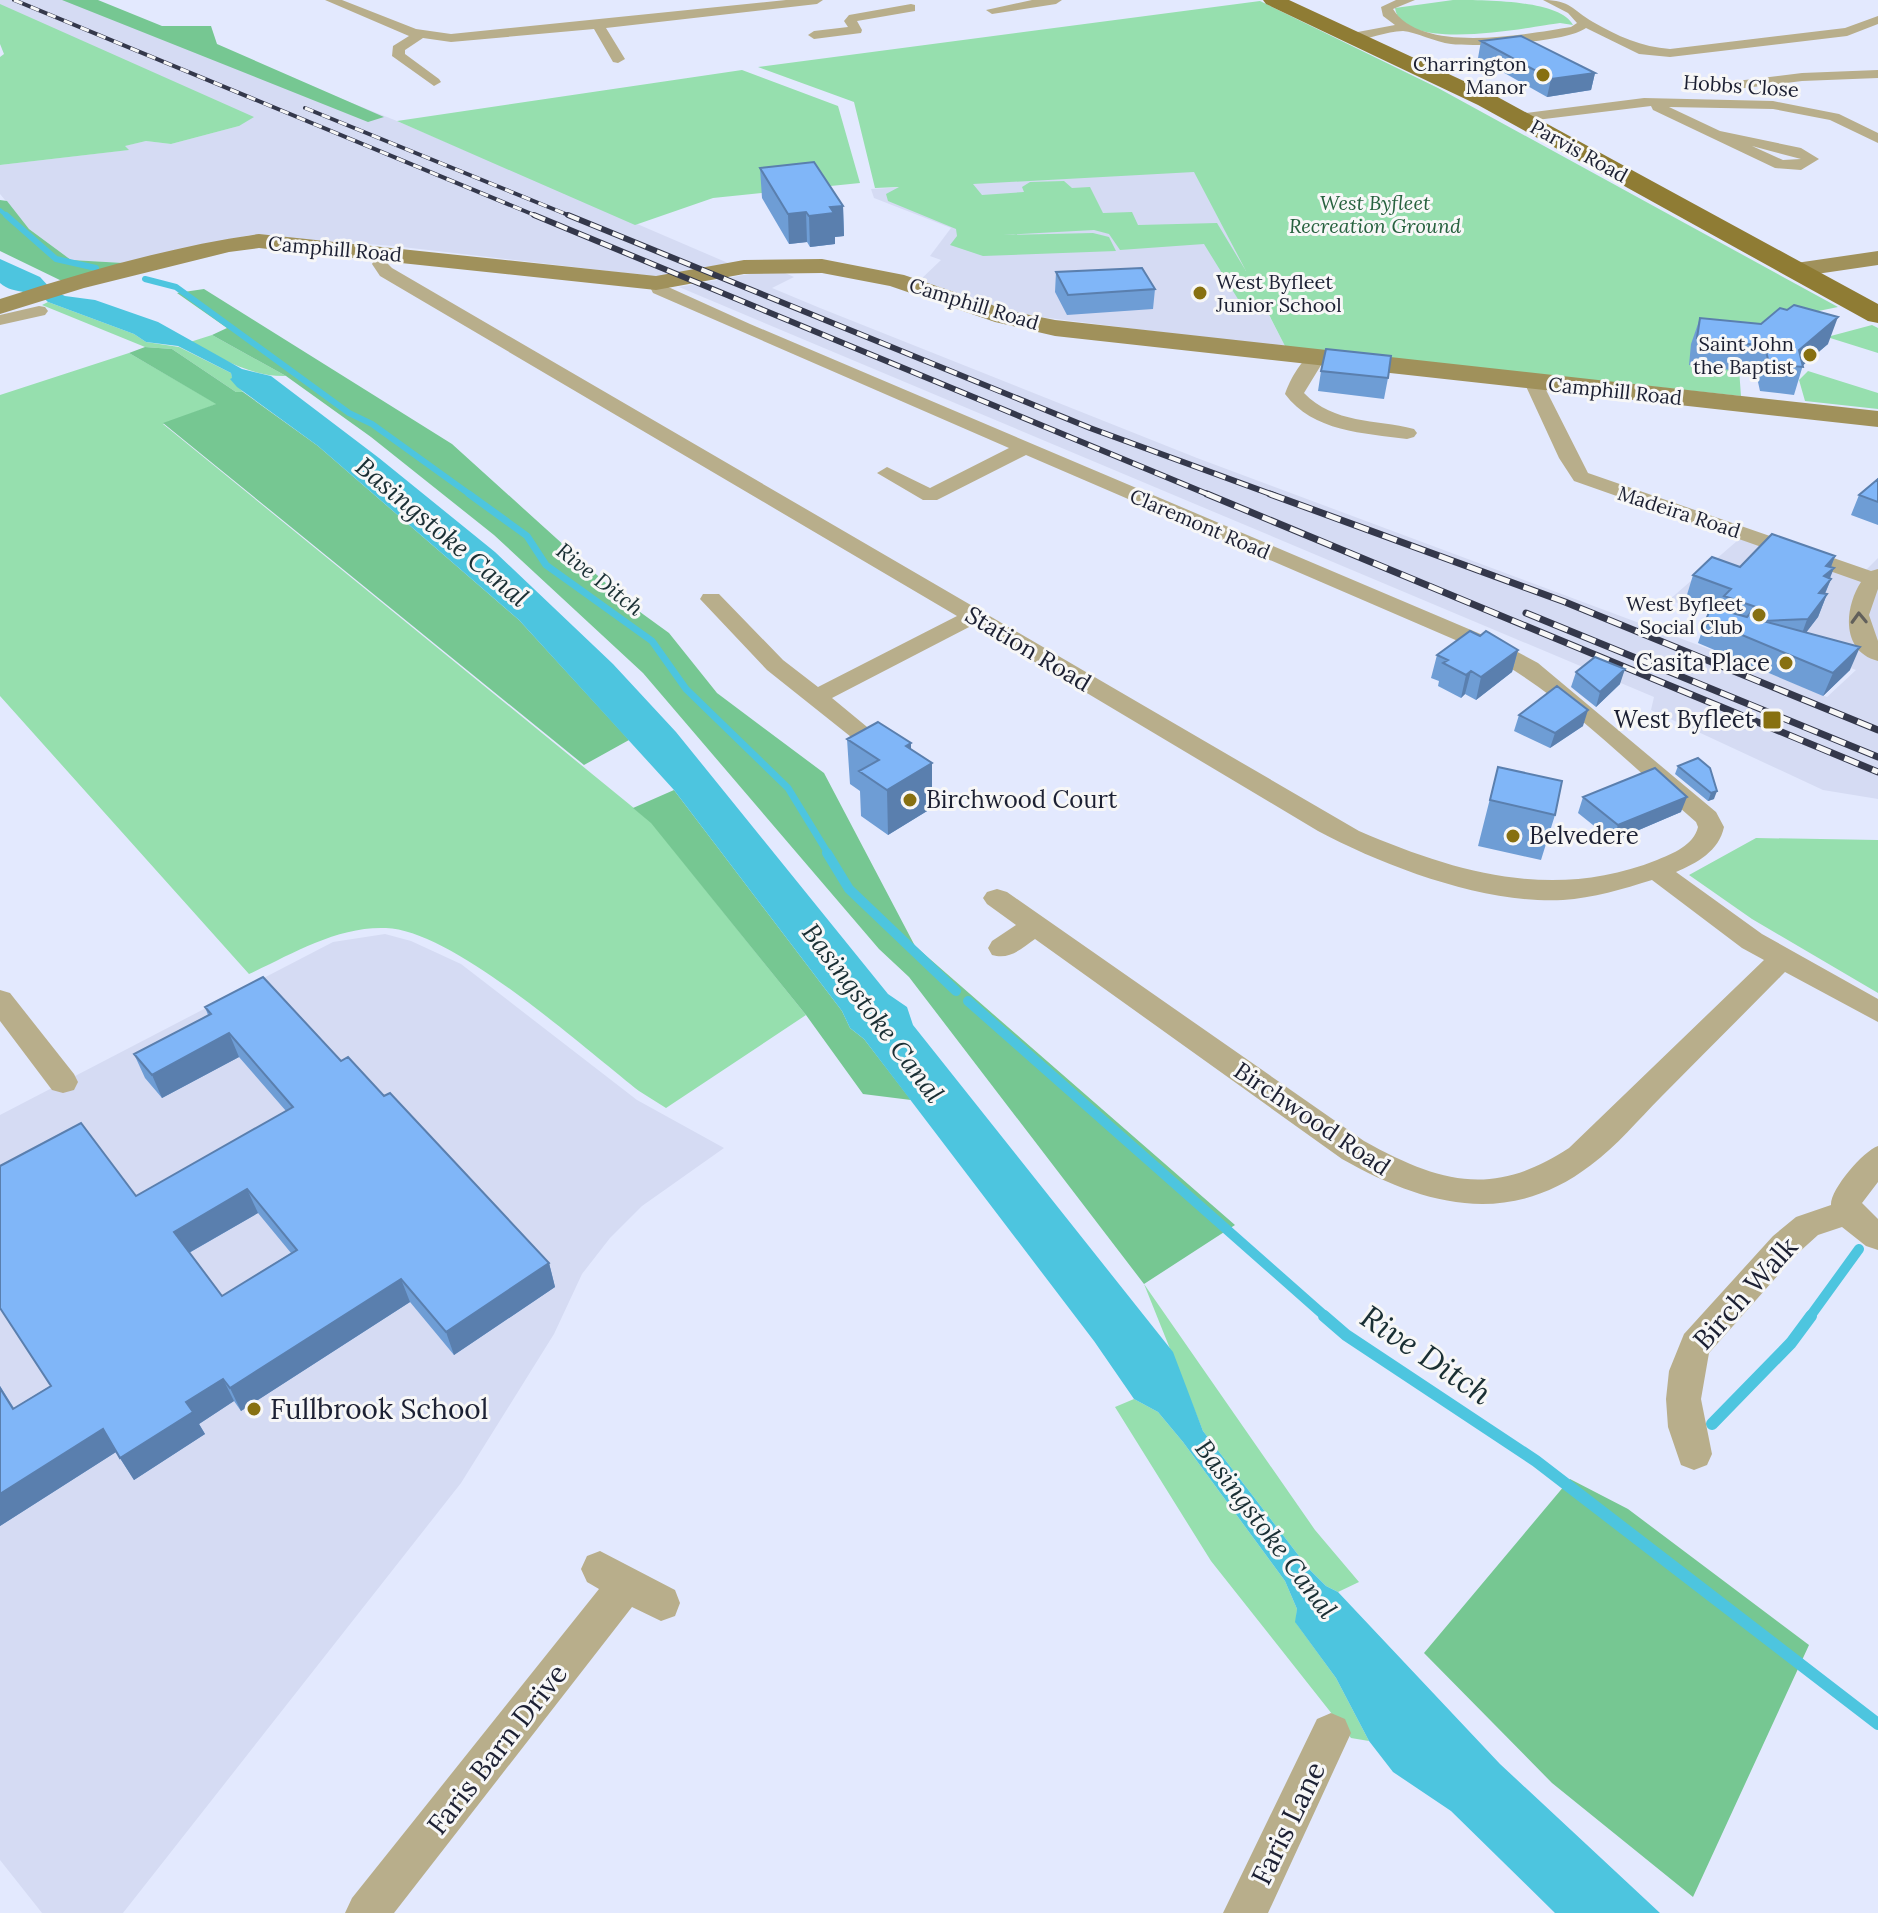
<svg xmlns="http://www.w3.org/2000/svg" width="1878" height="1913" viewBox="0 0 1878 1913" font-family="Lora,serif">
<rect width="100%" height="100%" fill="#e3e9fe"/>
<path fill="#d5dbf3" d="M 0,0 L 94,0 L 397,121 L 728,263 L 659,277 L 394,246 L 249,235 L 141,264 L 71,260 L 29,229 L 0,194 L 0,165 L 128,150 L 124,146 L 146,141 L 171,144 L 239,126 L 0,11 Z
M 1194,171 L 1286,348 L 1017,314 L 919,281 L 941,260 L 930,256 L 951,228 L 874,198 L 871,189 Z
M 776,269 L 794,277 L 772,288 L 820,308 L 1197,458 L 1725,655 L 1827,697 L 1856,670 L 1669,600 L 1745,534 L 1861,575 L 1878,558 L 1878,799 L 1823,790 L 1651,710 L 1654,697 L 679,287 Z
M 385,934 L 411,941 L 461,964 L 637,1100 L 724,1148 L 642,1206 L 610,1238 L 582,1274 L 554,1334 L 461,1483 L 123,1913 L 42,1913 L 0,1860 L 0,1115 L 333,942 Z"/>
<path fill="#96dfae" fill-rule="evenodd" d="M 1453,0 C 1486,0 1560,0 1573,25 L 1560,23 C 1529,27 1402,54 1395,8 Z
M 1260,1 L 1438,88 L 1838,307 L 1736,328 L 1741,396 L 1286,348 L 1262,301 L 1241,304 L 1204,244 L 1120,250 L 1109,234 L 1094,230 L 1003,235 L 1093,233 L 1109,237 L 1116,251 L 983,256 L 950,245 L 957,236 L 956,229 L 888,201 L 886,194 L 899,187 L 875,188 L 854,102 L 758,67 ZM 1194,172 L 1246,271 L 1217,223 L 1138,225 L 1132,212 L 1103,213 L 1090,187 L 1072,188 L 1064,181 L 1030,182 L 1022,187 L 1024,192 L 982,195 L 973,184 Z
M 0,4 L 254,117 L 239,126 L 171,144 L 146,141 L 125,146 L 129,150 L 0,165 L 0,57 L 4,54 L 0,44 Z
M 742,70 L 838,106 L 860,183 L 713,198 L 635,225 L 397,121 Z
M 48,302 L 134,334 L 146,342 L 179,347 L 231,373 L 233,381 L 243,392 L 236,392 L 172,349 L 145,347 L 42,305 Z
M 1872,325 L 1878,328 L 1878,353 L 1827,337 Z
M 212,335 L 286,376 C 251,377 221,358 190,342 Z
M 129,353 L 217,404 L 163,424 L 651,822 L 806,1015 L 666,1108 L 639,1091 C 584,1048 453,930 386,928 C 337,926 292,954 249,974 L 0,696 L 0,395 Z
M 1808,371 L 1878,393 L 1878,409 L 1805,401 L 1799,380 Z
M 1756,838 L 1878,840 L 1878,993 L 1752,919 L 1689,875 Z
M 1144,1284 L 1315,1530 L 1359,1582 L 1338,1592 L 1326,1586 L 1309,1569 L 1203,1431 Z
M 1134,1399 L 1158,1412 L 1183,1442 L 1285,1581 L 1297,1609 L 1296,1623 L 1336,1678 L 1369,1741 L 1351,1738 L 1211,1561 L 1115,1407 Z"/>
<path fill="#76c792" d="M 62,0 L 98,0 L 162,26 L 211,26 L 217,44 L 384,117 L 368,122 Z
M 0,200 L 7,201 L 29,229 L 71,260 L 141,264 L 66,283 L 0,251 Z
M 204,289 L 452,444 L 629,604 L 669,633 L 717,693 L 824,773 L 915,946 L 1235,1225 L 1144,1284 L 909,977 L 879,949 L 643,673 L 494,535 L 371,437 L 286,376 L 212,335 L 227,328 L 177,293 Z
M 145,347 L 172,349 L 236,392 L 243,392 L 318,446 L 519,620 L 629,740 L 584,765 L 163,423 L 216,404 L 129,353 Z
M 674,790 L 842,1011 L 850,1028 L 864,1039 L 911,1100 L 863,1094 L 806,1015 L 651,823 L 633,808 Z
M 1570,1479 L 1628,1509 L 1809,1645 L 1693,1897 L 1552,1783 L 1424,1653 Z"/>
<path fill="#4dc5df" d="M 0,259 L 40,277 L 52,290 L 65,296 L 95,300 L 158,322 L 242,369 L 271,376 L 379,458 L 495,552 L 613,664 L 676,732 L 888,994 L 907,1007 L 913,1025 L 1173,1352 L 1203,1431 L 1309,1569 L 1326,1586 L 1338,1592 L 1500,1764 L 1660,1913 L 1555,1913 L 1451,1811 L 1393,1772 L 1369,1741 L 1336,1678 L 1295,1622 L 1297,1609 L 1285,1581 L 1183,1442 L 1158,1412 L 1134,1399 L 1094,1341 L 864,1039 L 850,1028 L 842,1011 L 674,790 L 519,620 L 318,446 L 237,387 L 230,379 L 232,378 L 231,373 L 178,346 L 146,342 L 134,334 L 48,302 C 34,288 15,296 0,283 Z"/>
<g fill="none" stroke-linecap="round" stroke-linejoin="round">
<path stroke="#4dc5df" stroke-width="4" d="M 0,210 L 8,217"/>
<path stroke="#4dc5df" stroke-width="6" d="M 6,215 L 56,259 L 96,268
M 145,279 L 176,287 L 349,413 L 372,424 L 472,496"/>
<path stroke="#4dc5df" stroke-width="7" d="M 469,494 L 527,536 L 546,565 L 652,641 L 686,689 L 788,788 L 829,855"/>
<path stroke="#4dc5df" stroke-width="10" d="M 827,853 L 849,889 L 956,991
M 968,1001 L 1327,1318
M 1809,1318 L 1859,1249"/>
<path stroke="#4dc5df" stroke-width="12" d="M 1324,1316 L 1346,1335 L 1536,1461 L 1878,1724
M 1712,1424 L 1791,1343 L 1811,1316"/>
<path fill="#b8ae8b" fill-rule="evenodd" d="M 325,0 L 342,0 L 416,29 L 451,34 L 786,0 L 823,0 L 817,4 L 606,28 L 625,59 L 618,63 L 613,62 L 594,29 L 451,42 L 423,38 L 405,50 L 405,54 L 439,79 L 441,82 L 434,86 L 392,56 L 393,46 L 409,36 Z
M 1032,0 L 1062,0 L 1056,4 L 992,14 L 986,10 Z
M 1396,0 L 1415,0 L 1393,9 C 1421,55 1527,34 1571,27 L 1577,23 L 1568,13 L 1543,0 C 1571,0 1572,10 1593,22 C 1617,36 1642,47 1670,49 L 1845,28 L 1878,16 L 1878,24 L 1847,36 L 1670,57 L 1639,54 L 1586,28 C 1565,43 1477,47 1451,44 C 1435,42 1416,32 1403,31 C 1384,31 1366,42 1347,40 L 1347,34 L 1395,25 L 1383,16 L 1381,7 Z
M 911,4 L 915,5 L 915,11 L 857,21 L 862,30 L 861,33 L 814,39 L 808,35 L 814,31 L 848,27 L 844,21 L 849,15 Z
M 1878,70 L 1878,78 L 1802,81 L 1703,93 L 1696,89 L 1703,85 L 1802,73 Z
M 1644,98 L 1773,101 L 1839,114 L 1878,133 L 1878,143 L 1830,120 L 1773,109 L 1669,107 L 1720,131 L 1801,148 L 1819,159 L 1801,170 L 1775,168 L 1653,110 L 1651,106 L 1519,122 L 1512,118 L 1519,114 ZM 1752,146 L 1801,159 L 1783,160 Z
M 386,248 L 394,253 L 388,264 L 392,268 L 1359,831 C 1457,873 1554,901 1657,860 C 1672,854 1694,845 1698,827 L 1696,822 C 1627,762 1562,694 1481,651 L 1026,455 L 937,500 L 923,500 L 877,473 L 887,467 L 930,488 L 1009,448 L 653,293 L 648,283 L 650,279 L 662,279 L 666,286 L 750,324 L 1497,641 L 1538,663 L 1716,812 L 1724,827 C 1719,851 1697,863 1676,872 L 1762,934 L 1878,999 L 1878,1022 L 1785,972 C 1744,1014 1702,1055 1661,1097 C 1638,1120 1617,1146 1591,1165 C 1509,1228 1425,1206 1342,1159 L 1035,939 C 1021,949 1010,960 992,955 L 988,948 L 992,941 L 1016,925 L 987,904 L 983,898 L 987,892 L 997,889 L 1007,892 L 1364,1141 C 1440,1183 1493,1198 1569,1148 L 1764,960 L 1742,948 L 1652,880 C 1623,889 1593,898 1563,900 C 1484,904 1386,867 1318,831 L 973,625 L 832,698 L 901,755 L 898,760 L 880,760 L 767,670 L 700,599 L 703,594 L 719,594 L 783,660 L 818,687 L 957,616 L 380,276 L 372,264 L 380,250 Z
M 39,306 L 45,307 L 48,311 L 45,315 L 0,325 L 0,315 Z
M 1317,352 L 1326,357 L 1304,393 C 1334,424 1375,419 1414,429 L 1417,433 L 1414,437 L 1407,439 C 1364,433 1313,432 1285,394 C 1290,380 1302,356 1317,352 Z
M 1533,376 L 1542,382 L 1588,473 L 1871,571 L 1878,569 L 1878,589 L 1869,615 L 1878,641 L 1878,661 C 1841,652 1844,608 1861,582 L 1574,481 L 1559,458 L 1524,382 Z
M 0,990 L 10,993 L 74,1074 L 78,1082 L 74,1090 L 63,1093 L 52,1090 L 0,1021 Z
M 1878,1146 L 1878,1182 L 1862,1203 L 1878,1219 L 1878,1250 L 1866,1246 L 1842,1227 L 1818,1235 L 1797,1254 L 1709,1353 L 1701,1399 L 1712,1454 L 1707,1465 L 1694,1470 L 1681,1465 L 1668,1427 L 1666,1399 L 1669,1371 L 1684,1334 L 1773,1236 L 1796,1217 L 1831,1205 C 1830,1190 1863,1151 1878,1146 Z
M 600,1551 L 675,1590 L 680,1603 L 675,1616 L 661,1621 L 632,1607 L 394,1913 L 345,1913 L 352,1898 L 599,1589 L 587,1582 L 581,1569 L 587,1556 Z
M 1331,1713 L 1345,1719 L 1351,1733 L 1268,1913 L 1223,1913 L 1317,1719 Z"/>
<path fill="#a0915b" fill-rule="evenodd" d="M 259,234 L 656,276 L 744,260 L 822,259 L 904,275 L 1010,311 L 1055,320 L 1878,411 L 1878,427 L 1055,336 L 995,322 L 890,286 L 822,273 L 744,274 L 656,290 L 259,248 L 229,252 L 84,288 L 0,314 L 0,299 C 84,272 172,246 259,234 Z
M 1878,251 L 1878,265 L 1796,277 L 1788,275 L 1784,270 L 1788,265 L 1796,263 Z"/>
<path fill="#8f7c34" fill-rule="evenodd" d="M 1263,0 L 1289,0 L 1494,95 L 1878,304 L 1878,323 L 1868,321 L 1478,105 L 1266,4 Z"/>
<g stroke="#34384b" stroke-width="4">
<path id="rail-far2" d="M 14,0 L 539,217
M 305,108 L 573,217"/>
</g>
<g stroke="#34384b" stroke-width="6">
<path id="rail-far1" d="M 534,215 L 1212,496
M 568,215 L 1090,428 L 1276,496"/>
</g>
<g stroke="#34384b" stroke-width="7">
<path id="rail" d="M 1207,494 L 1878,772
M 1270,494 L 1565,602 L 1878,730
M 1526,613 L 1878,757"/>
</g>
<use href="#rail-far2" stroke="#f7f7f7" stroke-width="3" stroke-dasharray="9" stroke-linecap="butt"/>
<use href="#rail-far1" stroke="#f7f7f7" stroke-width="4" stroke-dasharray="12" stroke-linecap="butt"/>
<use href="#rail" stroke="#f7f7f7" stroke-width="5" stroke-dasharray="15" stroke-linecap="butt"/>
</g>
<path fill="#6e9dd5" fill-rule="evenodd" d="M 1481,41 L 1595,73 L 1591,90 L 1547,97 L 1478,58 Z
M 760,168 L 843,206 L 844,236 L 835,237 L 835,244 L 810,247 L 807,242 L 789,244 L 762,198 Z
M 1056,272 L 1155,289 L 1153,309 L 1067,315 L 1055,292 Z
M 1700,318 L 1828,344 L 1803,365 L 1794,395 L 1760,391 L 1756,373 L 1689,365 L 1691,344 Z
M 1321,371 L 1388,378 L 1384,399 L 1318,391 Z
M 1878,478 L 1878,525 L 1851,515 L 1859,495 Z
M 1835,556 L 1831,567 L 1830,578 L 1831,579 L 1825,594 L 1827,594 L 1818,617 L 1806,632 L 1850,670 L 1823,696 L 1698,643 L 1710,607 L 1686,598 L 1693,575 L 1740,567 Z
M 1480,636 L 1518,650 L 1512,672 L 1476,700 L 1465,694 L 1461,698 L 1438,686 L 1439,681 L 1431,678 L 1437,655 Z
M 1576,672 L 1620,684 L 1596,707 L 1571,687 Z
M 1519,715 L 1583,726 L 1550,748 L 1514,731 Z
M 847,739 L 911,749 L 932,763 L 932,808 L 888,835 L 861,816 L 860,791 L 850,784 Z
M 1698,758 L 1714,799 L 1708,801 L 1675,774 L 1678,766 Z
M 1498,767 L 1555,815 L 1541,860 L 1478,846 Z
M 1583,797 L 1681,812 L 1613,841 L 1578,813 Z
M 205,1007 L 341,1061 L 384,1096 L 549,1263 L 555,1287 L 454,1355 L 410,1302 L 241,1411 L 234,1401 L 199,1424 L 205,1434 L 134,1480 L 116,1452 L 0,1526 L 0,1386 L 14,1408 L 50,1386 L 136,1196 L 286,1111 L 239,1057 L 162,1098 L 145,1078 L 134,1054 L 208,1015 ZM 258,1213 L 291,1253 L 222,1296 L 189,1253 Z"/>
<path fill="#5a7fae" d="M 1595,73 L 1591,90 L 1547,97 L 1551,79 Z
M 843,206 L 844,236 L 835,237 L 835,244 L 810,247 L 809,216 L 830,207 Z
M 806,212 L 807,242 L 789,244 L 788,214 Z
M 1838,317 L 1828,344 L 1801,367 L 1799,350 Z
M 1835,556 L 1829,572 L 1834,568 L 1828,583 L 1831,579 L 1822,600 L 1827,594 L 1818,617 L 1799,642 L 1826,566 Z
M 1860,647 L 1850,670 L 1823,696 L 1833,673 Z
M 1518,650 L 1512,672 L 1476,700 L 1481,677 Z
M 1625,669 L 1620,684 L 1596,707 L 1600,692 Z
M 1471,671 L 1465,694 L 1461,698 L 1466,675 Z
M 1588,710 L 1583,726 L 1550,748 L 1555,733 Z
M 911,743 L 911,775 L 932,763 L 932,808 L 888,835 L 887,790 L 906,746 Z
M 1717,791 L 1714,799 L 1708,801 L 1711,793 Z
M 1687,797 L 1681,812 L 1613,841 L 1618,825 Z
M 229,1033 L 239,1057 L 162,1098 L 152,1075 Z
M 247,1189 L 258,1213 L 185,1255 L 174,1232 Z
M 549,1263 L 555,1287 L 454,1355 L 446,1332 Z
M 401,1279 L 410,1302 L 241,1411 L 230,1388 Z
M 223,1379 L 234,1401 L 199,1424 L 205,1434 L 134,1480 L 120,1458 L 186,1402 Z
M 103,1429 L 116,1452 L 0,1526 L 0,1494 Z"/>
<path fill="#80b6f8" stroke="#5a7fae" stroke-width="2" fill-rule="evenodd" d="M 1521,36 L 1595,73 L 1551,79 L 1481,41 Z
M 814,162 L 843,206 L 830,207 L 834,213 L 809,216 L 806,212 L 788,214 L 760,168 Z
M 1142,268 L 1155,289 L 1068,295 L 1056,272 Z
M 1794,305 L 1838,317 L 1799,350 L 1803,367 L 1769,364 L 1765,346 L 1697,338 L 1700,318 L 1761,324 L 1780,308 L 1787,310 Z
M 1326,349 L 1391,356 L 1388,378 L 1321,371 Z
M 1878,479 L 1878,502 L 1859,495 Z
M 1772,534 L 1835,556 L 1826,566 L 1834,568 L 1824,576 L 1831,579 L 1819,593 L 1827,594 L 1808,619 L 1763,621 L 1860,647 L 1833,673 L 1706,620 L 1711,607 L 1747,617 L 1756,607 L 1724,596 L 1731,589 L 1693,575 L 1712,557 L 1740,567 Z
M 1470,631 L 1480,636 L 1486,631 L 1518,650 L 1481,677 L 1471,671 L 1466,675 L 1443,663 L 1448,660 L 1437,655 Z
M 1595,657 L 1625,669 L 1600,692 L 1576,672 Z
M 1557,686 L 1588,710 L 1555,733 L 1519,715 Z
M 878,722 L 911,743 L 906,746 L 932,763 L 887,790 L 859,771 L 879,760 L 847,739 Z
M 1698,758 L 1710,768 L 1717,791 L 1711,793 L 1678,766 Z
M 1498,767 L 1562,781 L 1555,815 L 1490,800 Z
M 1655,768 L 1687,797 L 1618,825 L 1583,797 Z
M 263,977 L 341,1061 L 348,1057 L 384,1096 L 390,1093 L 549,1263 L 446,1332 L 401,1279 L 230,1388 L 223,1379 L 186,1402 L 193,1412 L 120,1458 L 103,1429 L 0,1494 L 0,1388 L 13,1409 L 51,1386 L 0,1308 L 0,1166 L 81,1123 L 136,1196 L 293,1107 L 229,1033 L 152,1075 L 134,1054 L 211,1014 L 205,1007 ZM 247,1189 L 297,1250 L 222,1296 L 174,1232 Z"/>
<defs><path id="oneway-chevron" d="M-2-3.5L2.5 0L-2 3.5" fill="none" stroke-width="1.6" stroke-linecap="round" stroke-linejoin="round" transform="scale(2)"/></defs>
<use stroke="#62605b" href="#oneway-chevron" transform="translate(1859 618) rotate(-92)"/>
<g fill="#877011" stroke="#f7f7f7" stroke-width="3">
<circle cx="1543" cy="75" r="8"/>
<circle cx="1200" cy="293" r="8"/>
<circle cx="1810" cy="355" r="8"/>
<circle cx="1759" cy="615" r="8"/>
<circle cx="1786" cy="663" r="8"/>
<rect x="1762" y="710" width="20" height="20" rx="4"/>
<circle cx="910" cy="800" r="8"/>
<circle cx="1513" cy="836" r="8"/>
<circle cx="254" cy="1409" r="8"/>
</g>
<g text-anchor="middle" stroke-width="6" stroke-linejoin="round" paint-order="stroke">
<g font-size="20" fill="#1c2033" stroke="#f7f7f7" text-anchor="end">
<text x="1527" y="71">Charrington<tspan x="1527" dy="23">Manor</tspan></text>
<text x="1216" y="289" text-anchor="start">West Byfleet<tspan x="1216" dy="23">Junior School</tspan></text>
<text x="1794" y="351">Saint John<tspan x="1794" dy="23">the Baptist</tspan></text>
<text x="1743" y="611">West Byfleet<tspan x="1743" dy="23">Social Club</tspan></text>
</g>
<g font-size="20" fill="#1c2033" stroke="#f7f7f7">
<text transform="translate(1741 86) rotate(4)" y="7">Hobbs Close</text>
<text transform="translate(1579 151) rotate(29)" y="7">Parvis Road</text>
<text transform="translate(335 249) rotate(5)" y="7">Camphill Road</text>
<text transform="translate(974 304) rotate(17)" y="7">Camphill Road</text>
<text transform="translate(1615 391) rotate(6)" y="7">Camphill Road</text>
<text transform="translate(1679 512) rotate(18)" y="7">Madeira Road</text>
<text transform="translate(1200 524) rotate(23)" y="7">Claremont Road</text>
</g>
<g font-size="20" font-style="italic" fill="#26613e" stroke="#f7f7f7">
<text x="1375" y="210">West Byfleet<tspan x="1375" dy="23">Recreation Ground</tspan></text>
</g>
<g font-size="22" font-style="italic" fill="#1a2f34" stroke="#f7f7f7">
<text transform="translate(600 579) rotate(38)" y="8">Rive Ditch</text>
</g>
<g font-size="24" fill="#1c2033" stroke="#f7f7f7">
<text transform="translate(1028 649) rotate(31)" y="8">Station Road</text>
<text transform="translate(1312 1119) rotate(34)" y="8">Birchwood Road</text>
</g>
<g font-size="24" fill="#1c2033" stroke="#f7f7f7" text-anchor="end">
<text x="1770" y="671">Casita Place</text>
<text x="1754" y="728">West Byfleet</text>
<text x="926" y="808" text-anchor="start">Birchwood Court</text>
<text x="1529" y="844" text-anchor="start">Belvedere</text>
</g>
<g font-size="26" font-style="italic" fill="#1a2f34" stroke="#f7f7f7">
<text transform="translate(442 532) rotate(40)" y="9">Basingstoke Canal</text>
<text transform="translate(873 1013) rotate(53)" y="9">Basingstoke Canal</text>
<text transform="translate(1266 1529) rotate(53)" y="9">Basingstoke Canal</text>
</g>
<g font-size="28" fill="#1c2033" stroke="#f7f7f7">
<text transform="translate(1745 1293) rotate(-48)" y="10">Birch Walk</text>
<text transform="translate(497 1749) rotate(-52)" y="10">Faris Barn Drive</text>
<text transform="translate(1288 1823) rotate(-64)" y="10">Faris Lane</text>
</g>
<g font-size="28" fill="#1c2033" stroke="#f7f7f7" text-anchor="start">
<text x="270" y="1419">Fullbrook School</text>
</g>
<g font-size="32" font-style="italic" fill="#1a2f34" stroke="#f7f7f7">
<text transform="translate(1426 1355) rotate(34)" y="11">Rive Ditch</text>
</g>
</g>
</svg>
